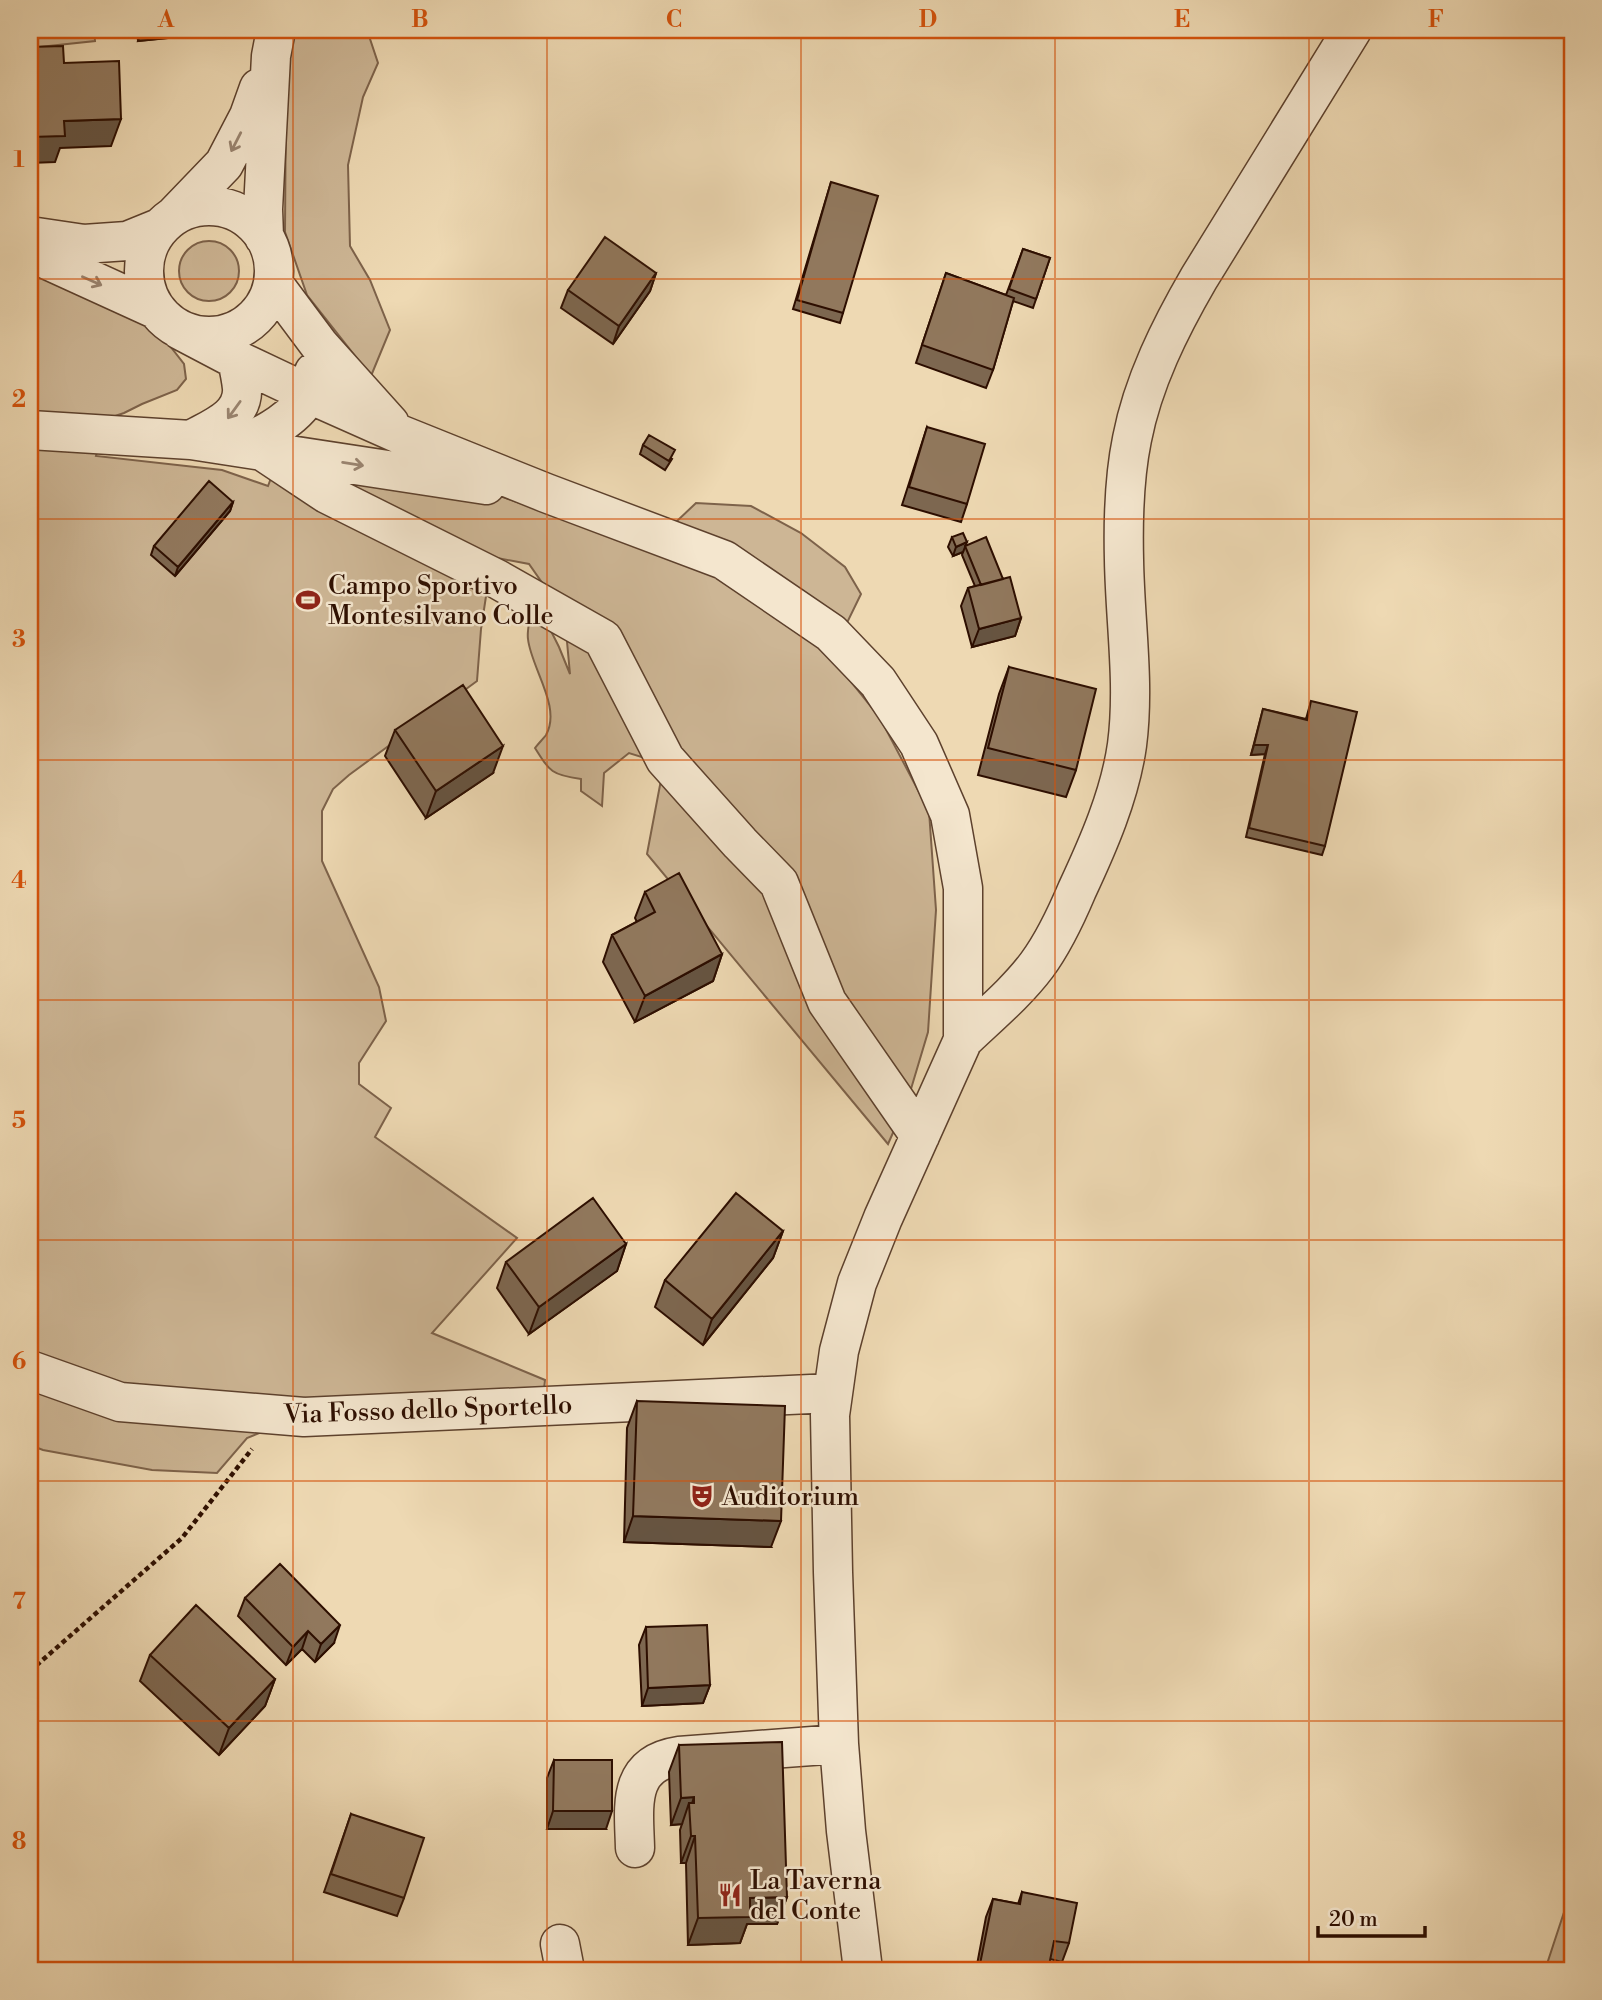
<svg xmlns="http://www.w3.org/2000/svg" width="1602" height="2000" viewBox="0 0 1602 2000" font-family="'Libre Bodoni',serif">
<rect width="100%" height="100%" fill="#eed9b3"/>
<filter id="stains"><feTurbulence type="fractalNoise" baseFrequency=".00286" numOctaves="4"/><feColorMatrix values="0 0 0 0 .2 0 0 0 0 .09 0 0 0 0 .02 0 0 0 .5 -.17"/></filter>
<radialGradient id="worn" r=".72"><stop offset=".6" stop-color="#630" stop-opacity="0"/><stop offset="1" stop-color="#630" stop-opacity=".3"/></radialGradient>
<path fill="#cdb695" stroke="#7d624a" stroke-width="2" d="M 30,30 L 94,30 L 95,41 L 30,48 Z
M 294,30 L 367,30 L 378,63 L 363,97 L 348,165 L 350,246 L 370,280 L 390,330 L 371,376 L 307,295 L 285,232 L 286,84 Z
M179 271a30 30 0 1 1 60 0a30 30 0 1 1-60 0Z
M 30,270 L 93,296 L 159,332 L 184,364 L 186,379 L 177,390 L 142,404 L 124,413 L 106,419 L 96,456 L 222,470 L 268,486 L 274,470 L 497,495 L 537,509 L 676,522 L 696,503 L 751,506 L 801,533 L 845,567 L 861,594 L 844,629 L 824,648 L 880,718 L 929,811 L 936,910 L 928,1032 L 908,1099 L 888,1144 L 647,854 L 664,764 L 629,753 L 604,773 L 602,806 L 581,791 L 581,779 C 552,775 550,772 535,748 C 538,744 543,739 546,735 C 562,707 531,668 528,639 C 527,632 529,624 530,617 L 547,623 L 559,647 L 570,674 L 566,631 L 552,597 L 529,564 L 492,557 L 481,629 L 477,681 L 349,775 L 333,789 L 322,811 L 322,861 L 379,987 L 386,1021 L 359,1063 L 359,1084 L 391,1108 L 375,1137 L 517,1238 L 432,1333 L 545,1380 L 543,1398 L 326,1406 L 247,1438 L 217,1473 L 152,1470 L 43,1450 L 30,1445 L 30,392 L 36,389 L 36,363 L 30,342 Z
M 1572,1888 L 1572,1970 L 1545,1970 Z"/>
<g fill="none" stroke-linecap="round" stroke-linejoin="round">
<g stroke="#5d412d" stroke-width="41">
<path id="minor" d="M144 271a65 65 0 1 1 130 0a65 65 0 1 1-130 0Z
M 175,215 L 224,164 L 249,116 L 259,88
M 30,236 L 84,244 L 127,241 L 159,228
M 264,237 L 263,209 L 271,56 L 276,30
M 30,252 L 155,309
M 273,283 L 320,346 L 390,424
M 180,330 L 237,360 L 309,394 L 399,434 L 546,493 L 724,560 L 831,633 L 878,682 L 919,744 L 950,815 L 963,888 L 963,1040 L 883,1218 L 857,1283 L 839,1351 L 830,1415 L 833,1572 L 839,1744 L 846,1831 L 863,1970
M 30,430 L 191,440 L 486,485
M 191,440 C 212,428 244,417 242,388 C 241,378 239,369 237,360
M 240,447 C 261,436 299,417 309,393 C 312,387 312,379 314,372
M 261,450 L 327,494 L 497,579 L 603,639 L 665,759 L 740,843 L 779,883 L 827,1002 L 920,1136
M 963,1040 C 988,1016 1016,993 1037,965 C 1054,942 1066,916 1077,890 C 1098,845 1120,795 1127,745 C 1135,684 1125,622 1124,560 C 1123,520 1124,478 1132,439 C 1143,382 1170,328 1199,278 L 1352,30
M 30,1370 L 120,1402 L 304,1417 L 832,1393
M 635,1848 C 634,1807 626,1764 679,1756 L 839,1744
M 560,1944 L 565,1970"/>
</g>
<path stroke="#2d0e00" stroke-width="4.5" stroke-dasharray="5 3.5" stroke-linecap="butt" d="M 30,1671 L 182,1538 L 252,1449"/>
<use href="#minor" stroke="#f4e6ce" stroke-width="38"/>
</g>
<path fill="#7d6750" stroke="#2d0e00" stroke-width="2" d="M 137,30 L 209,30 L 207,34 L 138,41 Z
M 831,182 L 843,313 L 840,323 L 793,309 Z
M 1023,249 L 1050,258 L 1033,308 L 1013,301 L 993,370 L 986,388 L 916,363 L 946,273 L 1006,295 Z
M 656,273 L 650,291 L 613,344 L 561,308 L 568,290 Z
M 927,427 L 967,504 L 961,522 L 902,505 Z
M 643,445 L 672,459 L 665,470 L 640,454 Z
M 233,502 L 230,511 L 175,576 L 151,555 L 154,546 Z
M 952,537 L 966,546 L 1003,579 L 1021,618 L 1015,636 L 972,647 L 961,606 L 968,588 L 975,586 L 962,555 L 963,552 L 953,556 L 948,547 Z
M 1009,667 L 1076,770 L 1066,797 L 978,775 L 999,694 Z
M 1311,701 L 1325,846 L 1322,855 L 1246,837 L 1265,754 L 1251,755 L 1263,709 L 1306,719 Z
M 395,730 L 493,773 L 426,818 L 385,756 Z
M 645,892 L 722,954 L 713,981 L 635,1022 L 603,962 L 612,935 L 637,922 L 635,918 Z
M 783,1231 L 773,1258 L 703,1345 L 655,1307 L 665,1280 Z
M 626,1244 L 617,1271 L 529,1334 L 497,1288 L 506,1262 Z
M 637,1401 L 771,1547 L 624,1542 L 627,1428 Z
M 245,1598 L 334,1643 L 315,1662 L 302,1649 L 286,1665 L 238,1616 Z
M 646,1627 L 710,1685 L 703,1703 L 642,1706 L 639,1645 Z
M 150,1655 L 275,1679 L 265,1706 L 219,1755 L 140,1681 Z
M 679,1745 L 787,1897 L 777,1924 L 747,1924 L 740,1943 L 688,1945 L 686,1863 L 681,1863 L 680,1830 L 682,1824 L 671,1825 L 669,1772 Z
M 554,1760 L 606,1829 L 547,1829 L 547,1778 Z
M 351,1814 L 404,1898 L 397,1916 L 324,1892 Z
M 1022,1892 L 1069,1943 L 1062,1962 L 1050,1959 L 1048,1970 L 976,1970 L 986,1917 L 993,1899 L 1018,1904 Z"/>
<path fill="#665441" stroke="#2d0e00" stroke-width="2" d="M 142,30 L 209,30 L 207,34 L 138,41 Z
M 121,119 L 111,146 L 60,148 L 55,162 L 30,163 L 30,137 L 64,121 Z
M 656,273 L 650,291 L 613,344 L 619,326 Z
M 233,502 L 230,511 L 175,576 L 178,567 Z
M 967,542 L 963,552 L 953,556 L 956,547 Z
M 1021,618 L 1015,636 L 972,647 L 979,629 Z
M 1254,745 L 1268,745 L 1265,754 L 1251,755 Z
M 503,746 L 493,773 L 426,818 L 436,791 Z
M 722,954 L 713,981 L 635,1022 L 645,996 Z
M 783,1231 L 773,1258 L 703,1345 L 712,1319 Z
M 626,1244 L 617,1271 L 529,1334 L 539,1307 Z
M 633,1516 L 781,1521 L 771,1547 L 624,1542 Z
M 340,1625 L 334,1643 L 315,1662 L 321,1644 Z
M 308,1631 L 302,1649 L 286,1665 L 293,1647 Z
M 275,1679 L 265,1706 L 219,1755 L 229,1728 Z
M 710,1685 L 703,1703 L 642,1706 L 648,1688 Z
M 694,1797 L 690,1810 L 689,1803 L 682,1824 L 671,1825 L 681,1798 Z
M 553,1811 L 612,1811 L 606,1829 L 547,1829 Z
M 691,1836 L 695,1836 L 686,1863 L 681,1863 Z
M 787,1897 L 777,1924 L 747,1924 L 740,1943 L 688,1945 L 698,1918 L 750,1898 Z"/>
<path fill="#91785d" stroke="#2d0e00" stroke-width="2" d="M 63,46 L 64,63 L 119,61 L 121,119 L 64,121 L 65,136 L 30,137 L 30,47 Z
M 831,182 L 878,196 L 843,313 L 797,300 Z
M 605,237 L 656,273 L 619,326 L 568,290 Z
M 1023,249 L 1050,258 L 1036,299 L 1009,289 Z
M 946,273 L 1014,298 L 993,370 L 922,345 Z
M 927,427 L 985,444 L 967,504 L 909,487 Z
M 649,435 L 675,450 L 669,461 L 643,445 Z
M 209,481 L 233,502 L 178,567 L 154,546 Z
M 963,533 L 967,542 L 956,547 L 952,537 Z
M 986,537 L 1003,579 L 981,585 L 965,546 Z
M 1010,577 L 1021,618 L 979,629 L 968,588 Z
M 1009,667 L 1096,689 L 1076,770 L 988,748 Z
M 463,685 L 503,746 L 436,791 L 395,730 Z
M 1311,701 L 1357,712 L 1325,846 L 1249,828 L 1268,745 L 1254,745 L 1263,709 L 1307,720 Z
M 679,873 L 722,954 L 645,996 L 612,935 L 655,912 L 645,892 Z
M 736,1193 L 783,1231 L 712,1319 L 665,1280 Z
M 593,1198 L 626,1244 L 539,1307 L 506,1262 Z
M 637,1401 L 785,1406 L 781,1521 L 633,1516 Z
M 280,1564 L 340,1625 L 321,1644 L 308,1631 L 293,1647 L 245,1598 Z
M 196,1605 L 275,1679 L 229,1728 L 150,1655 Z
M 707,1625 L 710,1685 L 648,1688 L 646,1627 Z
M 782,1742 L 787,1897 L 750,1898 L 750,1917 L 698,1918 L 695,1836 L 691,1836 L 689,1803 L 694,1803 L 694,1797 L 681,1798 L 679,1745 Z
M 554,1760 L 612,1760 L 612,1811 L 553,1811 Z
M 351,1814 L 424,1838 L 404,1898 L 331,1874 Z
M 1022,1892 L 1077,1903 L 1069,1943 L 1054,1941 L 1048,1970 L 1012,1970 L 980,1964 L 993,1899 L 1020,1904 Z"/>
<defs><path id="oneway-shaft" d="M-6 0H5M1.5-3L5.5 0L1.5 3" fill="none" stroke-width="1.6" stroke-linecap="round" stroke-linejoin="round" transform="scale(1.75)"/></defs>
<g stroke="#9a8571">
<use href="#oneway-shaft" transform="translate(236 142) rotate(117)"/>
<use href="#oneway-shaft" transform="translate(92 281) rotate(24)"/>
<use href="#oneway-shaft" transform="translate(234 410) rotate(126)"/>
<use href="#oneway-shaft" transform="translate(353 464) rotate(9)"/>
</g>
<path fill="none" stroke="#d5520b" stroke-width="2" stroke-opacity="0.55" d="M 293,30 L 293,1970M 547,30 L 547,1970M 801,30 L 801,1970M 1055,30 L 1055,1970M 1309,30 L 1309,1970M 30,279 L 1572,279M 30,519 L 1572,519M 30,760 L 1572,760M 30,1000 L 1572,1000M 30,1240 L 1572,1240M 30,1481 L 1572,1481M 30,1721 L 1572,1721"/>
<defs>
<g id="stadium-bare" transform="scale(1.89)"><path d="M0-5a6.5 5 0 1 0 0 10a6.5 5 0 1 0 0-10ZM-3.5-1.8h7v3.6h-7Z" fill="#8f2418" stroke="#f4e6ce" stroke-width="2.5" paint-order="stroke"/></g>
<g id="theatre-bare" transform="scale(1.89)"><path d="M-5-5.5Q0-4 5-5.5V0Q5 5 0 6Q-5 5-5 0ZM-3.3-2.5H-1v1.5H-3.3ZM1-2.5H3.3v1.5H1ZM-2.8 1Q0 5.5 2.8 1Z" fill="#8f2418" stroke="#f4e6ce" stroke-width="2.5" paint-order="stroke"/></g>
<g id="restaurant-bare" transform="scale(1.89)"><path d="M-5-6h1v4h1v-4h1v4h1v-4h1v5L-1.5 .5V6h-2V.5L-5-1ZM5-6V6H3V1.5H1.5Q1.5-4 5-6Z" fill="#8f2418" stroke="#f4e6ce" stroke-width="2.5" paint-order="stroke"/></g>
</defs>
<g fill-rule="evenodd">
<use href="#stadium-bare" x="308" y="600"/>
<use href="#theatre-bare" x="702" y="1496"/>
<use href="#restaurant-bare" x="730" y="1895"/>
</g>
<g text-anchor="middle" stroke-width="5" stroke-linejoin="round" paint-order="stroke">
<g font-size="26" fill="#2d0e00" stroke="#f4e6ce" text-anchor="start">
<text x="328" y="594">Campo Sportivo<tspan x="328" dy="30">Montesilvano Colle</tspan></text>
<text x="722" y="1505">Auditorium</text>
<text x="750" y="1889">La Taverna<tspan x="750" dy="30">del Conte</tspan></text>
</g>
<g font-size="26" fill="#2d0e00" stroke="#f4e6ce">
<text transform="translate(428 1409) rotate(-2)" y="9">Via Fosso dello Sportello</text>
</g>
</g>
<rect width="1602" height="2000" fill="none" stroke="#eed9b3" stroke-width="77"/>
<path d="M1318 1926v10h107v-10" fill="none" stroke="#2d0e00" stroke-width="3.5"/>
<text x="1329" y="1926" font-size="21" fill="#2d0e00" stroke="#f4e6ce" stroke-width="5" paint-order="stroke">20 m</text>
<rect x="38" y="38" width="1526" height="1924" fill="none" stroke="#d5520b" stroke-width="2.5"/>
<g font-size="23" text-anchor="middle" font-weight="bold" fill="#d5520b">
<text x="166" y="27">A</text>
<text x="420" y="27">B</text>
<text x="674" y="27">C</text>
<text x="928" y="27">D</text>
<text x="1182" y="27">E</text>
<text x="1436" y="27">F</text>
<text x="19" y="167">1</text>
<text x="19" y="407">2</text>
<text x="19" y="647">3</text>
<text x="19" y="888">4</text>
<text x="19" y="1128">5</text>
<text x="19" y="1369">6</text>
<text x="19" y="1609">7</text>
<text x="19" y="1849">8</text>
</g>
<rect width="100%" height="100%" filter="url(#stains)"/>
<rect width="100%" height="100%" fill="url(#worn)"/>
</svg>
